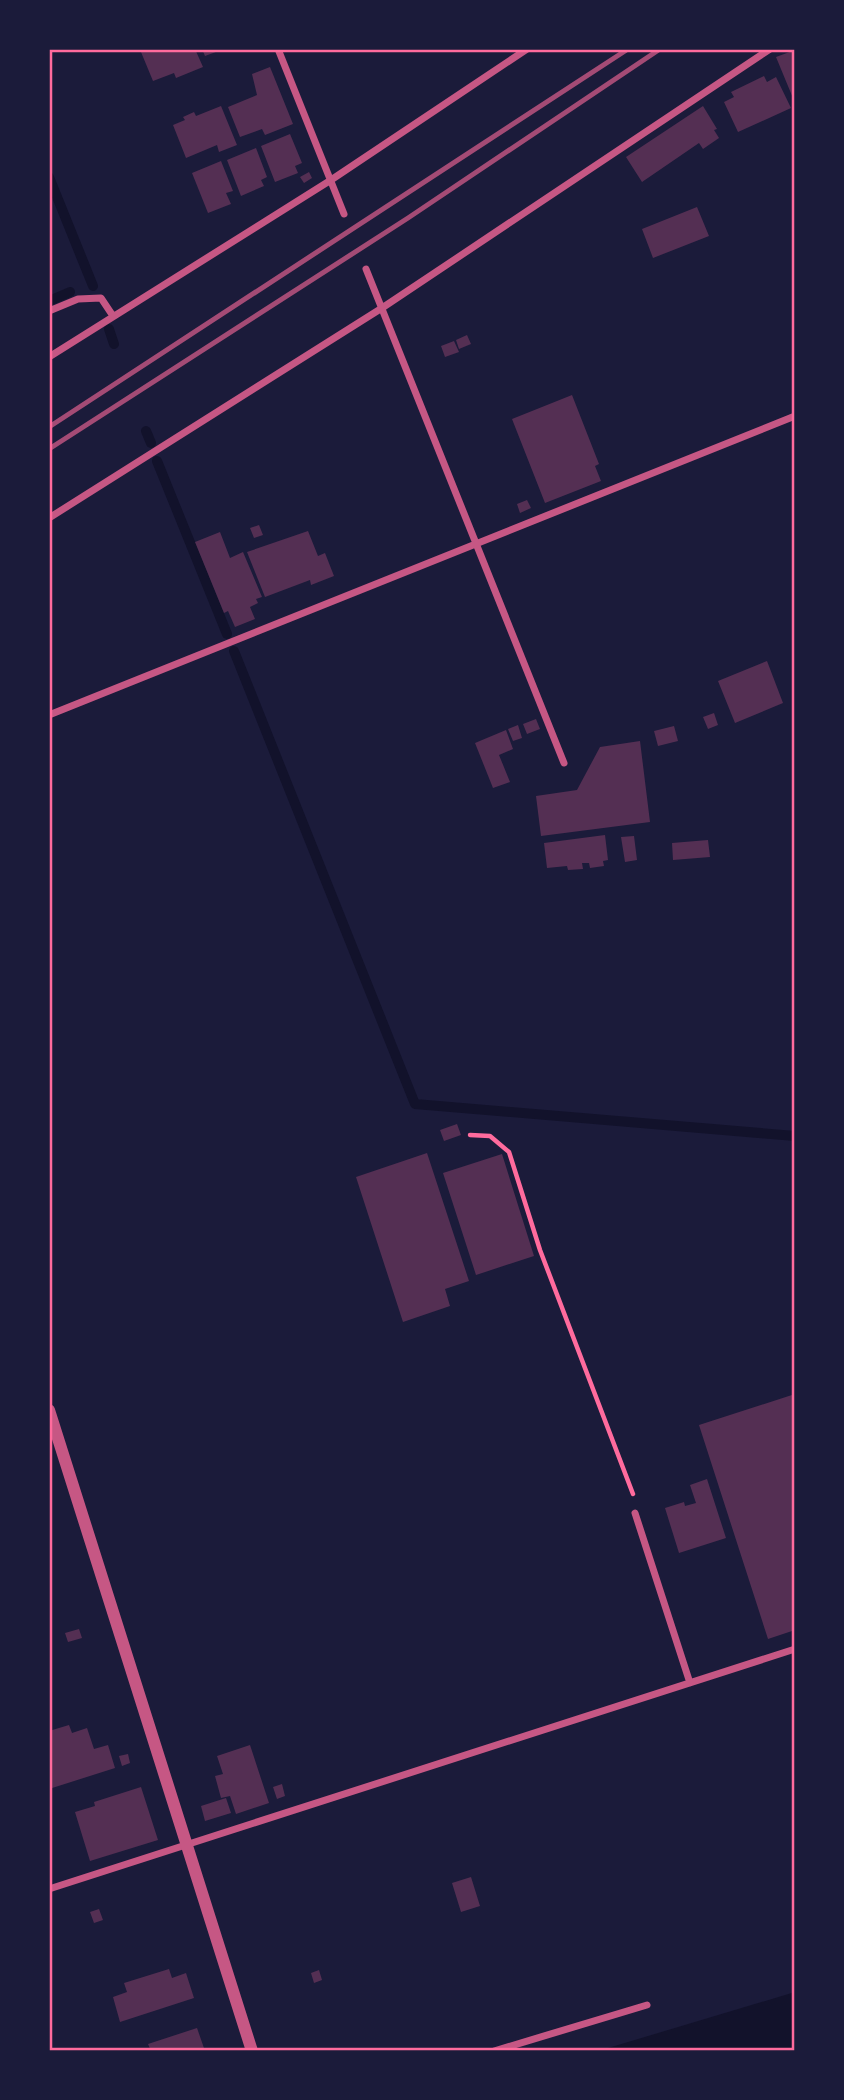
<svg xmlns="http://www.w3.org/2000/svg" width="844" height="2100" viewBox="0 0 844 2100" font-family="Helvetica,sans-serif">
<rect width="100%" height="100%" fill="#1b1b3a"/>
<path fill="#12122b" d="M 795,1992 L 795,2051 L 598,2051 Z"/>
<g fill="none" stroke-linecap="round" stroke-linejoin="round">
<path stroke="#12122b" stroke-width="10" d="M 49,177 L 93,286
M 49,301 L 70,292
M 109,329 L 114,344
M 146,431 L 151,443
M 157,461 L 227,634
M 234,651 L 415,1104 L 795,1136"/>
</g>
<path fill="#542f53" d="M 150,49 L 195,49 L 203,67 L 176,78 L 174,73 L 153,81 L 141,52 Z
M 202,49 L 224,49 L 205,56 Z
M 795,50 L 795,103 L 776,57 Z
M 270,67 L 293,124 L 265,135 L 262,129 L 240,137 L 228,107 L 257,95 L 252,74 Z
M 764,76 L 767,82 L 776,77 L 791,108 L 738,132 L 724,102 L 734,97 L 731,92 Z
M 221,106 L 237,145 L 219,152 L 217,145 L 186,158 L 173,125 L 185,120 L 183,117 L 194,112 L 196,116 Z
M 703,106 L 717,129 L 714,130 L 719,138 L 703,149 L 699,143 L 642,182 L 626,157 Z
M 290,134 L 302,163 L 295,166 L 298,173 L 275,182 L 261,146 Z
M 256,148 L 267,177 L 261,180 L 264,186 L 241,196 L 227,160 Z
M 221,161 L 233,191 L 226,193 L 231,204 L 208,213 L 192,173 Z
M 309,172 L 312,178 L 304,183 L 300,177 Z
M 697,207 L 709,236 L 653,258 L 642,229 Z
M 467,335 L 471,344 L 459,349 L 456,340 Z
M 454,341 L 459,352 L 445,357 L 441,346 Z
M 572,395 L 599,464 L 595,466 L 601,481 L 545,503 L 512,419 Z
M 527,500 L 531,508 L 520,513 L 517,504 Z
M 259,525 L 263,535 L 254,538 L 250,528 Z
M 308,531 L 318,556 L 325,553 L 334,576 L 311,585 L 310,580 L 265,597 L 247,552 Z
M 220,532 L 230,558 L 243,552 L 262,597 L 256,599 L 258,603 L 250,607 L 255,619 L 235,627 L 228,611 L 224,613 L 195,542 Z
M 767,661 L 783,703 L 735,723 L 718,681 Z
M 714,713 L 718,725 L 708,729 L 703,717 Z
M 536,719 L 540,729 L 527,734 L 523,724 Z
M 518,725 L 522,738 L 513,741 L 508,729 Z
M 674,726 L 678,741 L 658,746 L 654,731 Z
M 506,730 L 513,749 L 499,755 L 510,782 L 493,788 L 475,743 Z
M 640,741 L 650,822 L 541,836 L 536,796 L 577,790 L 600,747 Z
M 605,835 L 608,860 L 603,861 L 604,866 L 590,868 L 589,863 L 582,863 L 583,869 L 568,870 L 567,866 L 547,868 L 544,843 Z
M 634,836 L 637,860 L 625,862 L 621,837 Z
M 708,840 L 710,857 L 673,860 L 672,843 Z
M 457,1124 L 461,1135 L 444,1141 L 440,1130 Z
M 427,1153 L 469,1281 L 445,1289 L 450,1306 L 403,1322 L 356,1177 Z
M 502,1154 L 534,1256 L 476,1275 L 443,1173 Z
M 795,1394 L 795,1630 L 768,1639 L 699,1425 Z
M 707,1479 L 726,1538 L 679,1553 L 665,1508 L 684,1502 L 685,1506 L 696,1503 L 690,1485 Z
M 79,1629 L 82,1638 L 68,1642 L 65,1633 Z
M 69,1725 L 72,1733 L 87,1728 L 94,1749 L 108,1745 L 115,1768 L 49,1789 L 49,1731 Z
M 250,1745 L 269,1803 L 236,1814 L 230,1796 L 221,1798 L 215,1776 L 223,1774 L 217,1756 Z
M 128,1754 L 130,1763 L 122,1766 L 119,1756 Z
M 282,1784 L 285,1796 L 277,1799 L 273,1787 Z
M 141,1787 L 158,1840 L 90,1861 L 75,1812 L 95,1806 L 94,1802 Z
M 226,1798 L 231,1813 L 205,1821 L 201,1806 Z
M 471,1877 L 480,1906 L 461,1912 L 452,1883 Z
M 99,1909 L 103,1920 L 94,1923 L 90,1912 Z
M 169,1969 L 172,1978 L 186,1973 L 194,1998 L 120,2022 L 113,1997 L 127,1992 L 124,1983 Z
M 319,1970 L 322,1980 L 314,1983 L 311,1973 Z
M 197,2028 L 205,2051 L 151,2051 L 148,2044 Z"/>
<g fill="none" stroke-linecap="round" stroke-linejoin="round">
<path stroke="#ff6b9d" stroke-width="4.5" d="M 470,1135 L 490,1136 L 509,1152 L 540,1250 L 633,1494"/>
<path stroke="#c65784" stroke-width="7" d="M 278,49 L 344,214
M 366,269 L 564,763
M 49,311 L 78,299 L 101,298 L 113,316
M 49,357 L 331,180 L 527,49
M 49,518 L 382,308 L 770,49
M 49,715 L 795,416
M 635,1513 L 690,1683
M 49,1889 L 795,1649
M 494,2051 L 647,2005"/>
<path stroke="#c65784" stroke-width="12" d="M 49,1410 L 252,2051"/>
<path stroke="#a44b75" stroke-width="5" d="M 49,427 L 628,49
M 49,449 L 408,218 L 660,49"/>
</g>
<rect width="844" height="2100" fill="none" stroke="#1b1b3a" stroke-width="102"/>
<rect x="51" y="51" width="742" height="1998" fill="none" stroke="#ff6b9d" stroke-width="2.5"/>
</svg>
